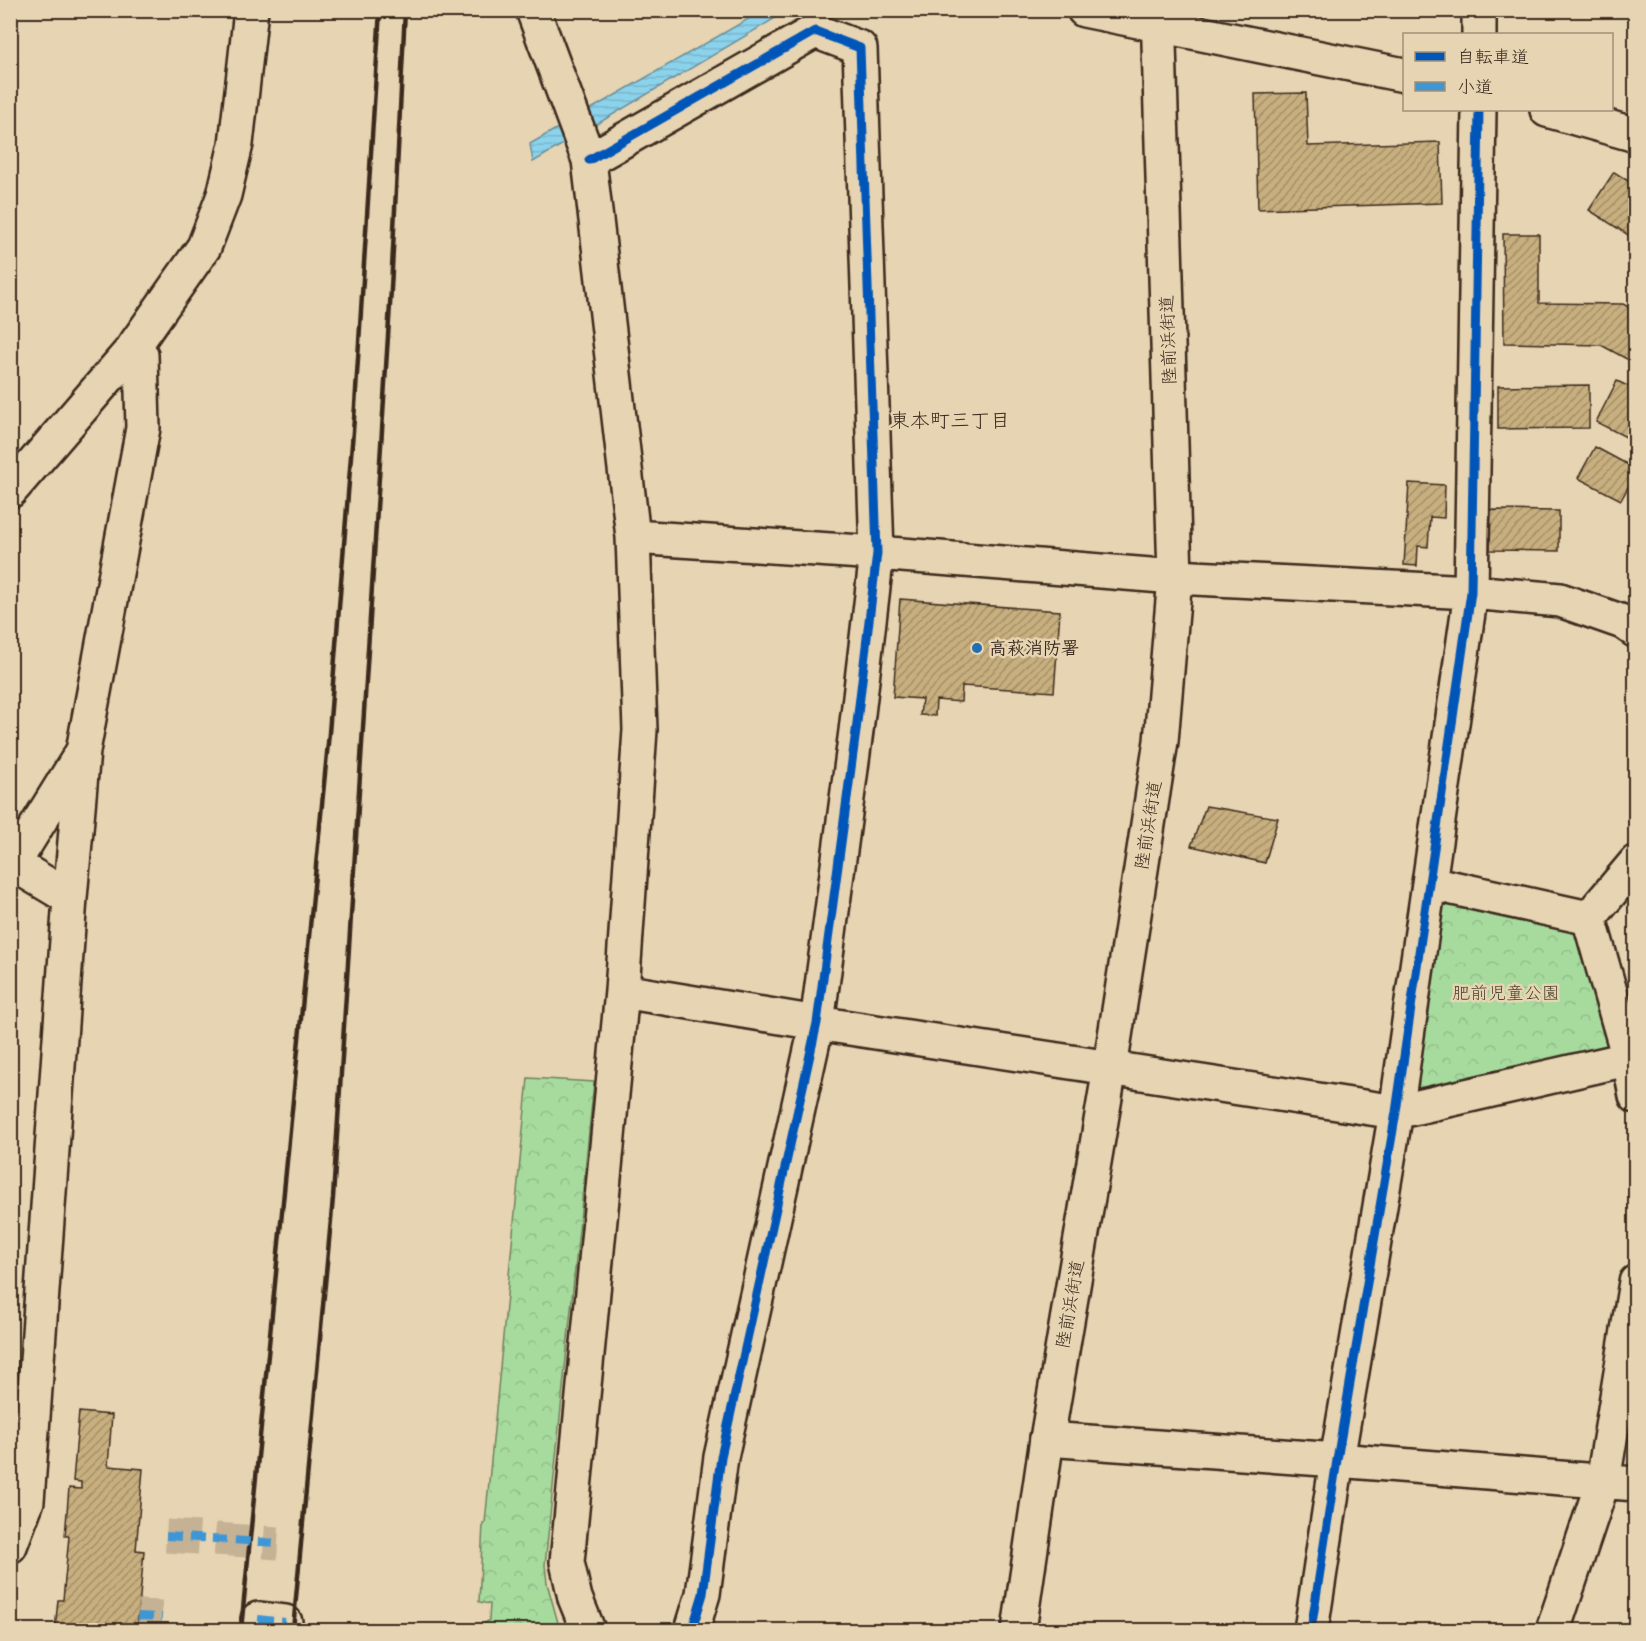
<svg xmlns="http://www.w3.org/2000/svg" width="1646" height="1641" viewBox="0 0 1646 1641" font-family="'Shantell Sans','Klee One',sans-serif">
<defs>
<pattern id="park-crowns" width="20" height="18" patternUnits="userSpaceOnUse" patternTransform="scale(1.5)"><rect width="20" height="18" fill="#a7db9e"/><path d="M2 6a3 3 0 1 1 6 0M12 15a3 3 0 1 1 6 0" fill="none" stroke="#91bc88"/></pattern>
<pattern id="water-rules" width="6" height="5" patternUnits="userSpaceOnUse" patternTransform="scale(1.5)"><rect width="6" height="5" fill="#8bd3ec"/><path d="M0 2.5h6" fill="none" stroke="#79b5ca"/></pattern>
<pattern id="building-hatch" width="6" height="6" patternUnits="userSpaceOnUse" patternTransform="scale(1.5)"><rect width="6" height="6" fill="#c8af7f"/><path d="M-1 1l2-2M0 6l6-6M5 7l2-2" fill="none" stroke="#a48f67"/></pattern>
</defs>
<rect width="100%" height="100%" fill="#e7d4b2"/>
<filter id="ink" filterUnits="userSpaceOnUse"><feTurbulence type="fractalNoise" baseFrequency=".0167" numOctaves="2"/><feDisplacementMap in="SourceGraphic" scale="12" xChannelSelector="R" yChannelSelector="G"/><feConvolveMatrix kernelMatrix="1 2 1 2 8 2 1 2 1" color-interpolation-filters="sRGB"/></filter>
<g filter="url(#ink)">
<path fill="url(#park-crowns)" stroke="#71825e" stroke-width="1.5" d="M 1430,883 L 1589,918 L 1629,1058 L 1396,1112 Z
M 528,1078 L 594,1082 L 545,1565 L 547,1583 L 560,1630 L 476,1630 L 489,1620 L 490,1604 L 479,1602 L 483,1524 L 485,1523 Z"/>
<path fill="url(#water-rules)" stroke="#6b8f9a" stroke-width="1.5" d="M 762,11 L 787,11 L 533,162 L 530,144 Z"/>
<path fill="url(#building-hatch)" stroke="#3b2a1e" stroke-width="1.5" d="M 1306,93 L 1308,146 L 1440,142 L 1442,203 L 1258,209 L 1255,94 Z
M 1614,172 L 1636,186 L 1636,240 L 1589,210 Z
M 1503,234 L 1539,234 L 1539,303 L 1623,304 L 1636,311 L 1636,364 L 1601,345 L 1504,343 Z
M 1617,381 L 1636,390 L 1636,442 L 1596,422 Z
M 1589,385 L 1589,428 L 1498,429 L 1498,386 Z
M 1595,447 L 1636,469 L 1636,473 L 1621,500 L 1578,478 Z
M 1409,483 L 1445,485 L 1444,518 L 1430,517 L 1428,547 L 1418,546 L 1417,566 L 1404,565 Z
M 1491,510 L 1559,511 L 1559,551 L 1490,550 Z
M 900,599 L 1060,611 L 1054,692 L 962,686 L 961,702 L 936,700 L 935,716 L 920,715 L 922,699 L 893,697 Z
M 1206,806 L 1278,818 L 1265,863 L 1191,846 Z
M 79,1412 L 112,1415 L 108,1466 L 143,1469 L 136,1550 L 144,1551 L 137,1630 L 55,1630 L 58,1600 L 63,1600 L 69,1536 L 65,1536 L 69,1488 L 81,1489 L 81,1482 L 73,1481 Z"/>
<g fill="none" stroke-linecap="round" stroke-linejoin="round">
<path stroke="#c5b294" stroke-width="33" stroke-dasharray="33 16" stroke-linecap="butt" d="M 166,1536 L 278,1543
M 138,1616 L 162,1617"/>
<g stroke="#3b2a1e" stroke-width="38">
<path id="street" d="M 533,10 L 589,160 L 633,537 L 640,730 L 622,991 L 567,1562 L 575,1598 L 588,1630
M 1158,25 L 1404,75
M 1479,34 L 1479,10
M 1547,110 L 1636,135
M 589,160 L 815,31 L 860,48 L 877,553 L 856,731 L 817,1023 L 721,1457 L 703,1594 L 692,1630
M 10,491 L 130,352 L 204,247 L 224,195 L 236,144 L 251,10
M 633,537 L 877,553 L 1175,577 L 1471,592 L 1560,600 L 1623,622 L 1636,631
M 10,862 L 70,898
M 10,869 L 83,751 L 143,428 L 141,355 L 130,352
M 1430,883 L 1589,918 L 1629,1058 L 1636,1096
M 1589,918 L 1636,862
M 622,991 L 817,1023 L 1396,1112 L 1636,1057
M 1047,1439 L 1337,1460 L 1636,1484
M 10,1546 L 27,1501 L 70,898 L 83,751
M 258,1619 L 285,1622
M 1311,1630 L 1337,1460 L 1396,1112 L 1471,592 L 1479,110
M 1553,1630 L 1603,1481 L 1636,1282"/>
</g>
<g stroke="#3b2a1e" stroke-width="38">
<path id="secondary" d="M 1084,10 L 1158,25"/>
</g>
<g stroke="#3b2a1e" stroke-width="38">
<path id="highway" d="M 1019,1630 L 1047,1439 L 1110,1068 L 1161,741 L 1175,577 L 1158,10"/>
</g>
<use href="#street" stroke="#e7d4b2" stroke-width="33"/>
<use href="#secondary" stroke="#e7d4b2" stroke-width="33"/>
<use href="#highway" stroke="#e7d4b2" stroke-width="33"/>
<path stroke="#3b2a1e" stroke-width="4.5" d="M 241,1630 L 329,733 L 355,406 L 380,10
M 293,1630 L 333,1198 L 391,289 L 405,10"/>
<path stroke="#3e96d5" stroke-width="8" stroke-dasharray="15 8" stroke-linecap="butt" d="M 166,1536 L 278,1543
M 138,1616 L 162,1617
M 258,1619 L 285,1622"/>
<g stroke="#e7d4b2" stroke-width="13">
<path id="cycleway" d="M 589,160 L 815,31 L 860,48 L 877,553 L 856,731 L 817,1023 L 721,1457 L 703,1594 L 692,1630
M 1311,1630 L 1337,1460 L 1396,1112 L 1471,592 L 1479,110"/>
</g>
<use href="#cycleway" stroke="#0057b8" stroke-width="9"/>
</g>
</g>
<circle fill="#1f6fb2" stroke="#e7d4b2" stroke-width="2" cx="977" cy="648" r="6"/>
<g text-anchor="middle" stroke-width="5" stroke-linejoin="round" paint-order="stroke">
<g font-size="18" fill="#3b2a1e" stroke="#e7d4b2">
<text transform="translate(1168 340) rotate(-92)" y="6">陸前浜街道</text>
<text transform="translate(1148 825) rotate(-81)" y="6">陸前浜街道</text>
<text transform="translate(1070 1304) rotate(-80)" y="6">陸前浜街道</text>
</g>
<g font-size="18" font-weight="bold" fill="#3b2a1e" stroke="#e7d4b2" text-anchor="start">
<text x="989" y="654">高萩消防署</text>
</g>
<g font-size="18" fill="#4b4531" stroke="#e7d4b2">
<text x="1506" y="999">肥前児童公園</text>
</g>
<g font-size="20" fill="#3b2a1e" stroke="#e7d4b2">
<text x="950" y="427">東本町三丁目</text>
</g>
</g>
<rect width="1646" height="1641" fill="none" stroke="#e7d4b2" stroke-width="36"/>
<rect x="18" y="18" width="1610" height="1605" fill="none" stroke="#3b2a1e" stroke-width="2" filter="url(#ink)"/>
<rect x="1403" y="33" width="210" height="78" fill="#e7d4b2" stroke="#a29077" stroke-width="1.5"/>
<rect x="1415" y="52" width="30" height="9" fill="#0057b8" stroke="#a29077" stroke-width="1.5"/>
<text x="1457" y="63" font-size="18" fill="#3b2a1e">自転車道</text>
<rect x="1415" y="82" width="30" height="9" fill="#3e96d5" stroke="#a29077" stroke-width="1.5"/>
<text x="1457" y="93" font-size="18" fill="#3b2a1e">小道</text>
</svg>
